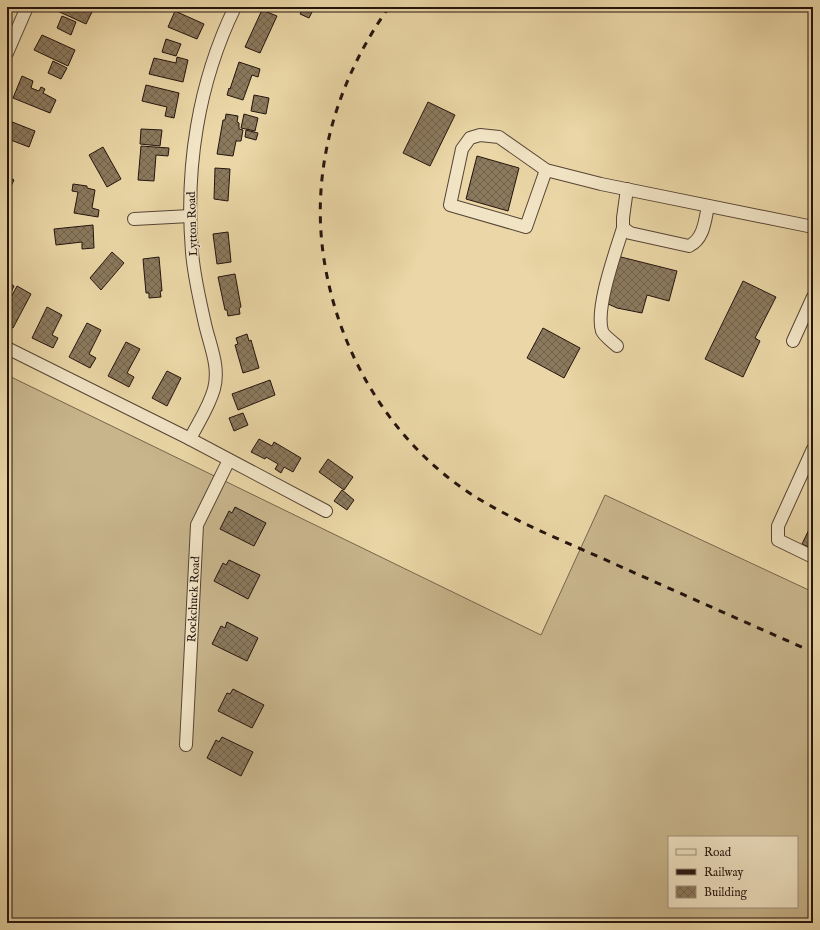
<svg xmlns="http://www.w3.org/2000/svg" width="820" height="930" viewBox="0 0 820 930" font-family="'IM FELL English',serif">
<defs>
<pattern id="building-cross-hatch" width="8" height="8" patternUnits="userSpaceOnUse"><rect width="8" height="8" fill="#8b795d"/><path d="M0 0l8 8M0 8l8-8" fill="none" stroke="#71624b"/></pattern>
</defs>
<rect width="100%" height="100%" fill="#ead6a6"/>
<filter id="stains"><feTurbulence type="fractalNoise" baseFrequency=".005" numOctaves="4"/><feColorMatrix values="0 0 0 0 .2 0 0 0 0 .09 0 0 0 0 .02 0 0 0 .5 -.17"/></filter>
<radialGradient id="worn" r=".72"><stop offset=".6" stop-color="#630" stop-opacity="0"/><stop offset="1" stop-color="#630" stop-opacity=".3"/></radialGradient>
<path fill="#c8b58c" stroke="#76644d" fill-rule="evenodd" d="M 7,375 L 541,635 L 605,495 L 813,592 L 813,923 L 7,923 ZM 669,837 L 797,837 L 797,907 L 669,907 Z"/>
<path fill="url(#building-cross-hatch)" stroke="#24140e" d="M 53,7 L 87,7 L 93,10 L 86,24 L 53,9 Z
M 304,7 L 312,12 L 309,18 L 300,14 Z
M 262,10 L 277,16 L 260,53 L 245,47 Z
M 175,11 L 204,24 L 197,39 L 168,27 Z
M 62,16 L 76,22 L 71,35 L 57,28 Z
M 42,35 L 75,50 L 68,66 L 34,50 Z
M 166,39 L 181,44 L 176,56 L 162,52 Z
M 177,57 L 188,60 L 183,82 L 149,74 L 154,58 L 176,63 Z
M 53,61 L 67,68 L 61,79 L 48,73 Z
M 239,62 L 260,69 L 258,77 L 252,75 L 243,100 L 227,95 L 229,88 L 230,89 Z
M 22,76 L 33,81 L 31,88 L 39,91 L 41,87 L 45,89 L 43,93 L 56,100 L 50,113 L 13,98 Z
M 146,85 L 179,93 L 174,118 L 165,116 L 167,107 L 142,101 Z
M 254,95 L 269,98 L 266,114 L 251,111 Z
M 428,102 L 455,115 L 430,166 L 403,153 Z
M 226,114 L 238,116 L 237,122 L 239,123 L 239,129 L 243,130 L 241,141 L 236,141 L 233,156 L 217,154 L 223,120 L 225,120 Z
M 244,114 L 258,118 L 255,131 L 241,128 Z
M 7,120 L 35,131 L 29,147 L 8,139 L 7,142 Z
M 141,129 L 162,130 L 160,146 L 140,144 Z
M 246,130 L 258,133 L 256,140 L 245,137 Z
M 141,146 L 169,148 L 168,156 L 156,155 L 154,181 L 138,180 Z
M 103,147 L 121,179 L 107,187 L 89,155 Z
M 477,156 L 519,168 L 508,211 L 466,199 Z
M 215,168 L 230,169 L 228,201 L 214,199 Z
M 7,176 L 14,180 L 7,194 Z
M 73,184 L 87,186 L 87,188 L 95,190 L 92,208 L 99,210 L 98,217 L 74,213 L 78,192 L 72,191 Z
M 93,225 L 94,248 L 82,249 L 82,242 L 56,245 L 54,229 Z
M 228,232 L 231,262 L 217,264 L 213,234 Z
M 112,252 L 124,263 L 101,290 L 90,278 Z
M 617,256 L 677,271 L 669,301 L 647,295 L 642,313 L 617,308 L 606,303 Z
M 159,257 L 162,291 L 160,291 L 161,297 L 149,298 L 149,293 L 146,293 L 143,259 Z
M 235,274 L 241,307 L 239,308 L 240,314 L 228,316 L 227,310 L 225,310 L 218,277 Z
M 743,281 L 776,297 L 755,338 L 760,341 L 743,377 L 705,359 Z
M 7,282 L 14,286 L 8,299 L 7,298 Z
M 17,286 L 31,294 L 13,328 L 7,325 L 7,302 L 8,303 Z
M 47,307 L 62,315 L 52,335 L 58,338 L 53,348 L 32,338 Z
M 87,323 L 101,330 L 89,354 L 96,358 L 90,368 L 69,357 Z
M 543,328 L 580,348 L 564,378 L 527,358 Z
M 247,334 L 249,341 L 251,340 L 259,368 L 243,373 L 235,345 L 238,344 L 236,338 Z
M 126,342 L 140,349 L 127,373 L 134,377 L 129,387 L 108,376 Z
M 167,371 L 181,378 L 167,406 L 152,398 Z
M 270,380 L 275,395 L 238,410 L 232,394 Z
M 243,413 L 248,425 L 234,431 L 229,418 Z
M 259,439 L 272,446 L 274,442 L 301,458 L 293,472 L 284,467 L 281,473 L 275,469 L 278,464 L 266,457 L 265,459 L 251,452 Z
M 328,459 L 353,477 L 344,490 L 319,472 Z
M 342,490 L 354,500 L 347,510 L 334,501 Z
M 235,507 L 266,523 L 254,546 L 220,529 L 229,511 L 232,513 Z
M 813,521 L 813,549 L 802,544 Z
M 229,560 L 260,575 L 248,599 L 214,581 L 223,563 L 226,565 Z
M 227,622 L 258,638 L 247,661 L 212,644 L 221,626 L 225,628 Z
M 233,689 L 264,705 L 252,728 L 218,711 L 227,693 L 230,694 Z
M 222,737 L 253,752 L 241,776 L 207,758 L 216,740 L 219,742 Z"/>
<g fill="none" stroke-linecap="round" stroke-linejoin="round">
<g stroke="#564434" stroke-width="14">
<g id="minor">
<path d="M 7,53 L 27,7"/>
<path d="M 546,170 L 499,137 L 480,135 L 470,138 L 462,149 L 450,205 L 526,227 L 546,170 L 601,184 L 813,227"/>
<path d="M 627,189 L 623,218 L 623,228 L 630,233 L 689,246 C 704,239 705,220 708,206"/>
<path d="M 134,219 L 190,216"/>
<path d="M 793,341 L 813,297"/>
<path d="M 617,346 C 613,342 604,336 602,331 C 595,308 616,251 623,228"/>
<path d="M 7,348 L 190,439 L 326,511"/>
<path d="M 190,439 C 198,423 209,407 214,389 C 220,367 210,346 205,324 C 200,301 194,277 192,252 C 185,168 198,83 235,7"/>
<path d="M 813,449 L 778,526 L 778,540 L 813,557"/>
<path id="s1" d="M 186,745 L 197,525 L 229,460"/>
</g>
</g>
<use href="#minor" stroke="#f1e4c5" stroke-width="12"/>
<path stroke="#24140e" stroke-width="3" stroke-dasharray="7 7" stroke-linecap="butt" d="M 389,7 C 340,76 313,159 322,244 C 333,345 388,441 474,496 C 519,524 569,543 617,565 C 682,594 747,623 813,652"/>
</g>
<g text-anchor="middle" stroke-width="3" stroke-linejoin="round" paint-order="stroke">
<g font-size="12" fill="#24140e" stroke="#f1e4c5">
<text transform="translate(192 224) rotate(-92)" y="4">Lytton Road</text>
<text dy="4" stroke="none"><textPath href="#s1" startOffset="146">Rockchuck Road</textPath></text>
</g>
</g>
<rect width="820" height="930" fill="none" stroke="#ead6a6" stroke-width="24"/>
<rect x="8" y="8" width="804" height="914" fill="none" stroke="#24140e" stroke-width="2"/>
<rect x="12" y="12" width="796" height="906" fill="none" stroke="#24140e"/>
<rect x="668" y="836" width="130" height="72" fill="#f1e4c5" stroke="#9f917c"/>
<rect x="676" y="849" width="20" height="6" fill="#f1e4c5" stroke="#9f917c"/>
<text x="704" y="856" font-size="12" fill="#24140e">Road</text>
<rect x="676" y="869" width="20" height="6" fill="#24140e" stroke="#9f917c"/>
<text x="704" y="876" font-size="12" fill="#24140e">Railway</text>
<rect x="676" y="886" width="20" height="12" fill="url(#building-cross-hatch)" stroke="#9f917c"/>
<text x="704" y="896" font-size="12" fill="#24140e">Building</text>
<rect width="100%" height="100%" filter="url(#stains)"/>
<rect width="100%" height="100%" fill="url(#worn)"/>
</svg>
